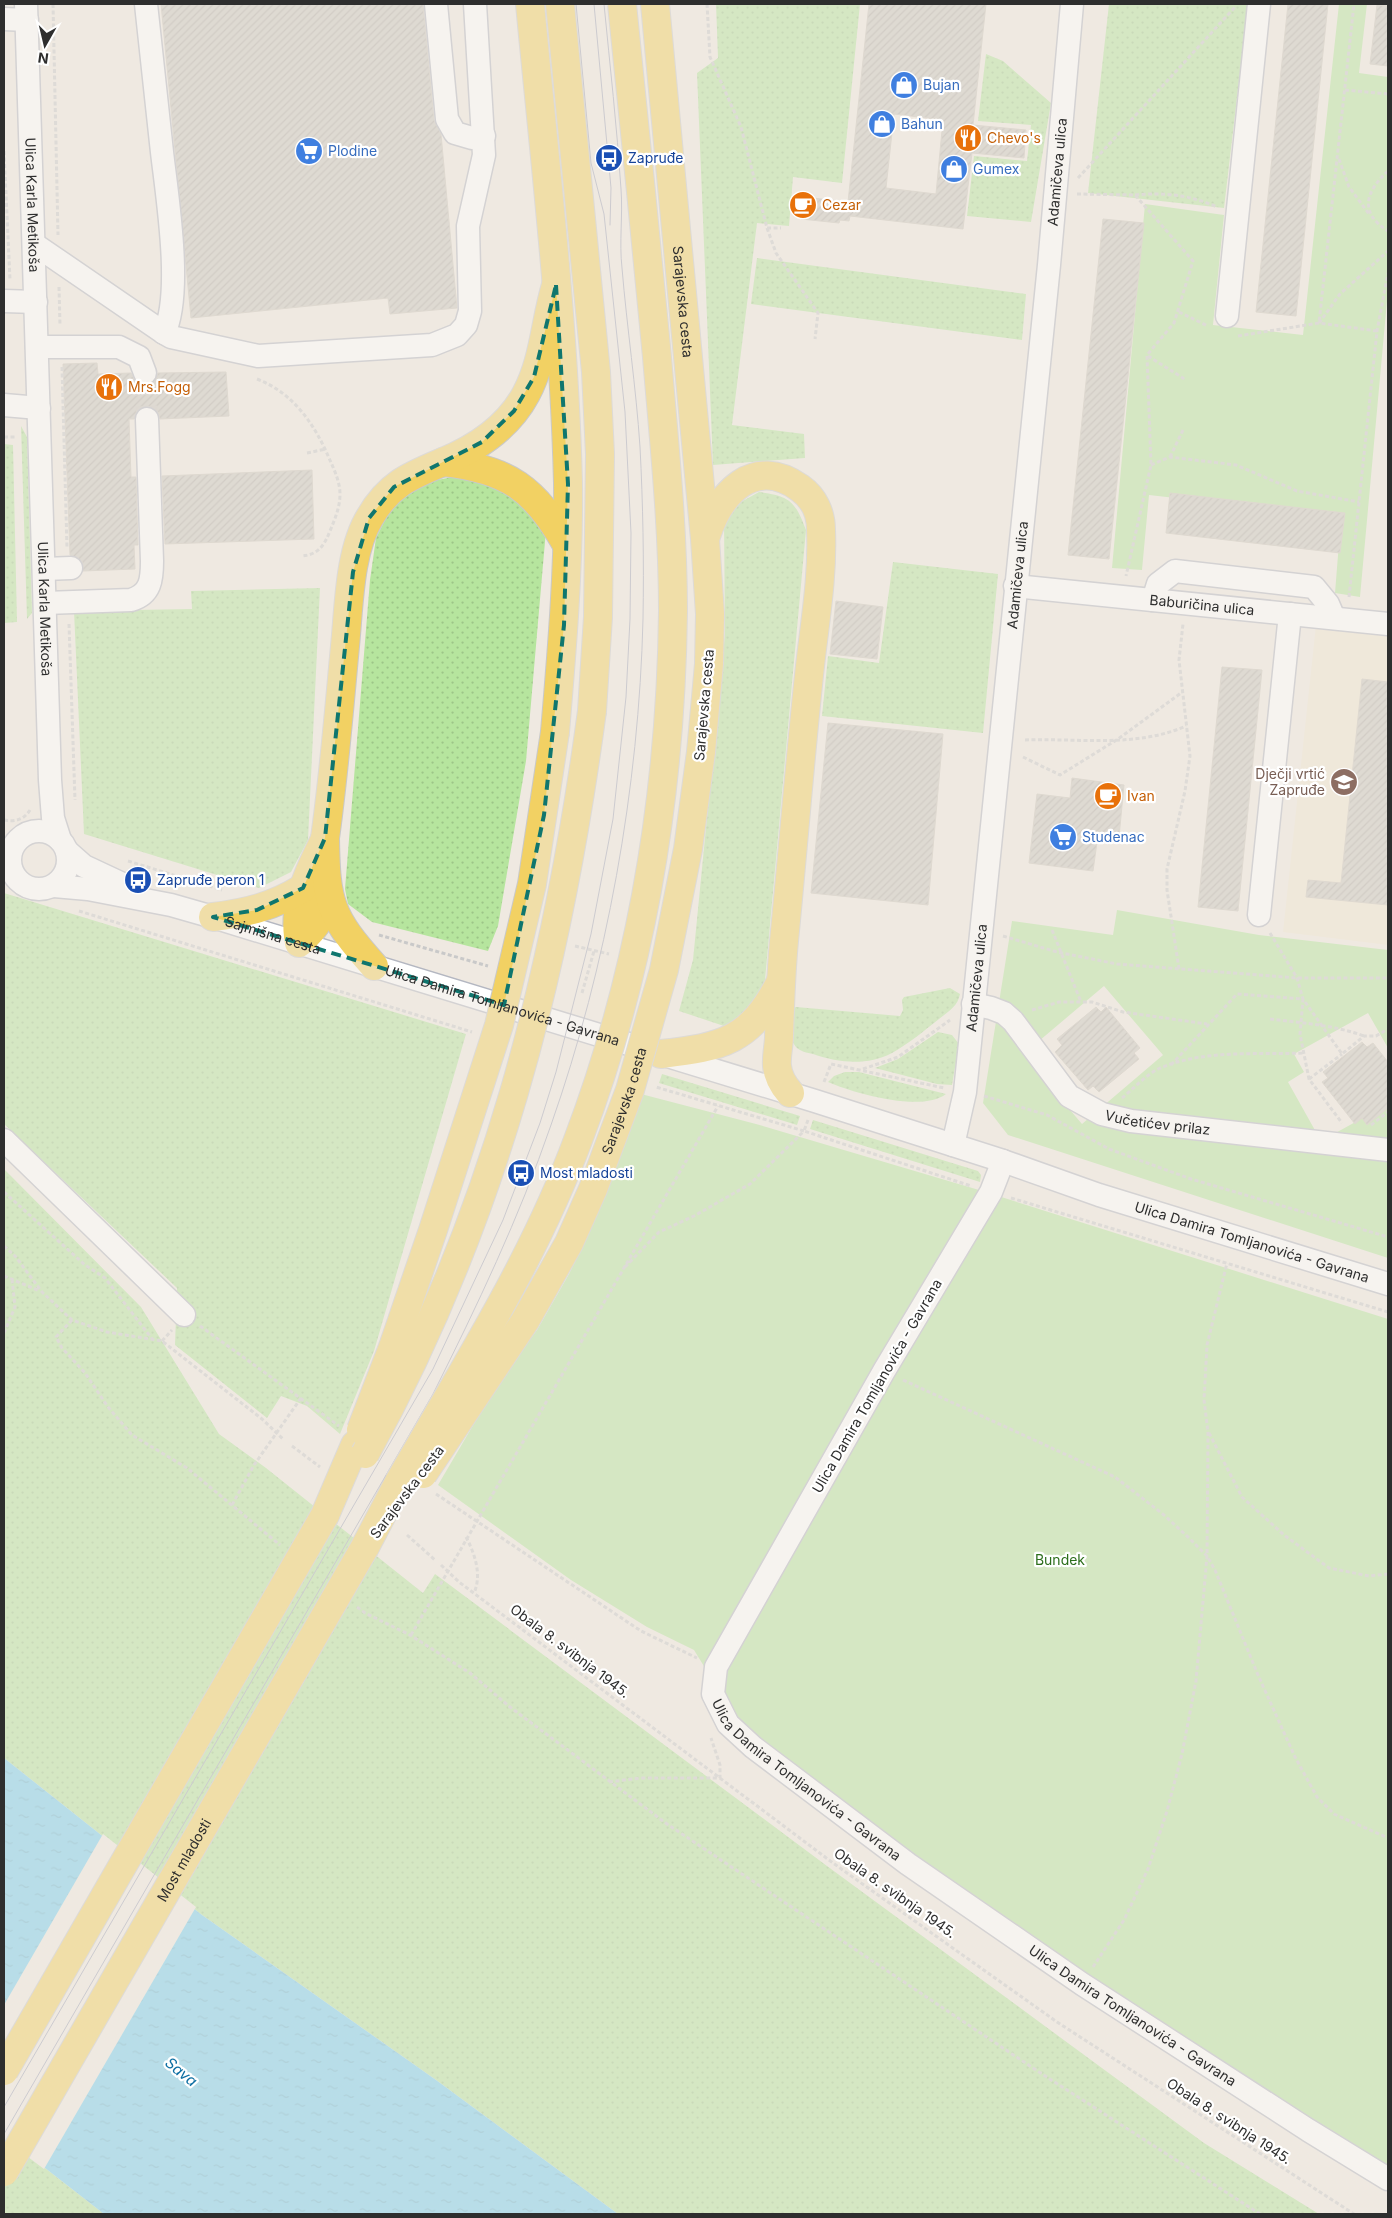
<svg xmlns="http://www.w3.org/2000/svg" width="1392" height="2218" viewBox="0 0 1392 2218" font-family="Inter,sans-serif">
<defs>
<pattern id="grass-dots" width="8" height="8" patternUnits="userSpaceOnUse" patternTransform="scale(1.25)"><rect width="8" height="8" fill="#b6e59e"/><path d="M2 2h.1M6 6h.1" fill="none" stroke="#9dc588" stroke-width="1.8" stroke-linecap="round"/></pattern>
<pattern id="water-ripples" width="26" height="14" patternUnits="userSpaceOnUse" patternTransform="scale(1.25)"><rect width="26" height="14" fill="#75cff0"/><path d="M2 4q2-2 4 0t4 0M15 11q2-2 4 0t4 0" fill="none" stroke="#66b2ce"/></pattern>
<pattern id="building-hatch" width="6" height="6" patternUnits="userSpaceOnUse" patternTransform="scale(1.25)"><rect width="6" height="6" fill="#cbc7bf"/><path d="M-1 1l2-2M0 6l6-6M5 7l2-2" fill="none" stroke="#afaba4"/></pattern>
</defs>
<rect width="100%" height="100%" fill="#efe9e1"/>
<path fill="#f0e6d1" d="M 1316,625 L 1388,632 L 1388,945 L 1283,932 Z"/>
<path fill="url(#grass-dots)" d="M 716,4 L 860,4 L 842,183 L 793,177 L 789,226 L 757,223 L 732,425 L 804,434 L 805,458 L 713,465 L 697,73 L 718,58 Z
M 1109,4 L 1248,4 L 1224,208 L 1088,193 Z
M 986,54 L 1003,61 L 1051,103 L 1031,222 L 967,216 L 974,156 L 1027,161 L 1031,125 L 978,121 Z
M 757,258 L 1026,294 L 1022,340 L 751,304 Z
M 21,426 L 27,437 L 32,613 L 27,619 Z
M 4,444 L 13,445 L 17,622 L 4,623 Z
M 458,476 L 495,486 L 522,499 L 546,530 L 526,761 L 498,926 L 488,951 L 372,922 L 348,904 L 345,889 L 370,580 L 376,538 L 393,504 L 416,484 Z
M 759,492 C 790,496 795,501 806,530 L 764,991 L 749,1012 L 727,1027 L 679,1011 L 693,960 L 725,634 L 724,521 L 739,503 Z
M 893,562 L 998,574 L 983,733 L 822,716 L 828,656 L 879,663 Z
M 320,588 L 308,840 L 291,872 L 259,888 L 84,834 L 74,611 L 192,609 L 191,591 Z
M 4,893 L 466,1034 L 374,1351 L 340,1434 L 307,1406 L 281,1396 L 267,1418 L 175,1345 L 177,1288 L 4,1124 Z
M 950,988 L 960,994 C 958,1006 948,1012 939,1019 C 924,1031 908,1044 892,1053 C 867,1066 839,1063 813,1054 C 807,1053 800,1051 796,1047 C 788,1038 790,1020 791,1009 L 796,1007 L 900,1016 L 903,1010 L 902,1000 L 904,997 Z
M 938,1032 L 952,1035 L 959,1044 L 952,1085 L 937,1084 L 875,1068 L 898,1059 Z
M 845,1072 L 859,1072 L 946,1094 C 922,1113 853,1093 828,1082 L 834,1076 Z
M 662,1074 L 800,1116 L 797,1125 L 659,1083 Z
M 813,1120 L 978,1171 L 981,1175 L 980,1182 L 810,1129 Z
M 4,1169 L 141,1307 L 219,1434 L 266,1468 L 423,1593 L 435,1574 L 827,1866 L 1204,2143 L 1319,2214 L 618,2214 L 436,2080 L 202,1915 L 4,1758 Z
M 4,2136 L 104,2214 L 4,2214 Z"/>
<path fill="#b6e59e" fill-rule="evenodd" d="M 1339,4 L 1367,4 L 1359,73 L 1388,77 L 1388,290 L 1360,597 L 1335,593 L 1341,517 L 1149,495 L 1142,570 L 1112,568 L 1145,204 L 1224,215 L 1213,325 L 1303,335 Z
M 1117,910 L 1259,935 L 1388,950 L 1388,1048 L 1368,1013 L 1294,1054 L 1304,1072 L 1288,1082 L 1321,1141 L 1388,1104 L 1388,1258 L 1008,1135 L 983,1103 L 1012,921 L 1113,935 ZM 1104,986 L 1163,1055 L 1082,1124 L 1036,1070 L 1039,1041 Z
M 641,1094 L 756,1124 L 979,1190 L 1388,1319 L 1388,2168 L 1231,2069 L 896,1848 L 737,1720 L 694,1650 L 647,1627 L 571,1580 L 438,1485 L 502,1376 L 537,1330 L 569,1274 L 590,1231 Z"/>
<path fill="url(#water-ripples)" d="M 4,1758 L 202,1915 L 436,2080 L 618,2214 L 104,2214 L 4,2136 Z"/>
<path fill="#efe9e1" d="M 103,1834 L 196,1907 L 44,2169 L 4,2139 L 4,2005 Z"/>
<path fill="url(#building-hatch)" stroke="#cbc5ba" fill-rule="evenodd" d="M 161,4 L 423,4 L 434,120 L 441,134 L 457,308 L 390,314 L 388,298 L 191,318 Z
M 869,4 L 986,4 L 973,125 L 1026,130 L 1024,158 L 972,153 L 963,229 L 850,216 L 849,221 L 840,220 L 839,223 L 801,219 L 804,197 L 848,202 ZM 894,114 L 943,120 L 936,194 L 886,188 Z
M 1288,4 L 1328,4 L 1296,316 L 1256,312 Z
M 1377,5 L 1388,6 L 1388,66 L 1370,64 Z
M 1103,219 L 1144,223 L 1109,559 L 1068,555 Z
M 97,363 L 98,374 L 131,373 L 136,383 L 143,386 L 155,382 L 158,373 L 226,372 L 229,416 L 160,419 L 158,412 L 147,406 L 140,408 L 134,419 L 129,419 L 131,477 L 136,477 L 138,545 L 134,545 L 135,569 L 83,571 L 82,561 L 70,555 L 63,364 Z
M 312,470 L 314,539 L 165,544 L 162,476 Z
M 1170,493 L 1345,513 L 1340,553 L 1166,533 Z
M 836,601 L 883,607 L 877,659 L 830,654 Z
M 1222,667 L 1262,670 L 1238,911 L 1198,907 Z
M 1362,679 L 1388,682 L 1388,905 L 1306,897 L 1308,880 L 1341,883 Z
M 828,723 L 943,734 L 928,905 L 811,893 Z
M 1072,778 L 1124,785 L 1119,837 L 1098,835 L 1093,871 L 1029,863 L 1037,794 L 1070,798 Z
M 1096,1007 L 1101,1012 L 1106,1007 L 1140,1048 L 1134,1053 L 1139,1059 L 1099,1092 L 1093,1086 L 1088,1090 L 1055,1052 L 1062,1045 L 1057,1039 Z
M 1362,1042 L 1367,1047 L 1373,1043 L 1388,1062 L 1388,1108 L 1367,1125 L 1362,1118 L 1355,1124 L 1322,1082 L 1328,1078 L 1323,1072 Z"/>
<g fill="none" stroke-linecap="round" stroke-linejoin="round">
<path stroke="#c8c4bd" stroke-width="22" stroke-dasharray="22 11" stroke-linecap="butt" d="M 145,373 L 147,419"/>
<g stroke="#b4b7c1" stroke-width="25">
<g id="minor">
<path id="s1" d="M 26,4 L 50,780 L 53,818 L 60,840"/>
<path d="M 436,4 L 447,119 L 455,133 L 472,138 L 484,136"/>
<path d="M 4,19 L 27,20"/>
<path d="M 34,244 L 164,333 C 183,294 167,196 162,152 C 157,102 151,53 146,4"/>
<path d="M 4,301 L 36,302"/>
<path d="M 1227,316 L 1259,4"/>
<path d="M 164,333 L 171,337 L 258,356 L 432,345 L 457,335 L 466,325 L 470,311 L 468,226 L 484,155 L 475,4"/>
<path d="M 37,347 L 119,347 L 139,357 L 145,373"/>
<path d="M 4,405 L 39,408"/>
<path d="M 44,569 L 71,568"/>
<path id="s2" d="M 1015,586 L 1388,624"/>
<path d="M 1153,600 L 1158,584 L 1175,571 L 1314,587 L 1328,604 L 1334,618"/>
<path d="M 45,603 L 131,600 C 151,594 152,579 152,561 L 147,419"/>
<circle cx="39" cy="860" r="29"/>
<path d="M 67,851 L 84,866 L 131,888"/>
<path id="s3" d="M 54,886 L 88,889 L 171,905 L 213,917 L 815,1101 L 1003,1161 L 1099,1195 L 1388,1284"/>
<path d="M 1259,915 L 1290,614"/>
<path id="s4" d="M 973,1004 L 991,1008 L 1004,1013 L 1013,1021 L 1069,1096 L 1102,1114 L 1131,1121 L 1388,1150"/>
<path d="M 4,1140 L 184,1315"/>
<path id="s5" d="M 953,1145 L 965,1092 L 1049,265 L 1072,4"/>
<path id="s6" d="M 1003,1161 L 991,1192 L 884,1371 L 716,1667 L 713,1694 L 728,1724 L 753,1747 L 908,1864 L 1082,1984 L 1308,2130 L 1388,2179"/>
</g>
</g>
<g stroke="#c9c9c9" stroke-width="30">
<g id="major">
<path d="M 530,4 C 545,163 564,323 568,483 C 569,566 562,650 555,732"/>
<path d="M 560,4 L 596,372 L 600,454 L 598,617 L 592,711"/>
<path id="s7" d="M 655,4 L 705,539 L 710,614 L 709,664 L 701,752"/>
<path d="M 443,462 C 509,469 535,489 567,545"/>
<path d="M 706,536 C 720,493 754,455 800,488 C 814,498 821,513 821,530 C 823,576 815,621 810,666 C 800,758 793,850 784,941 C 781,973 780,1004 779,1036 C 779,1046 776,1056 777,1066 C 778,1077 783,1085 790,1093"/>
<path d="M 324,841 C 308,873 292,906 299,943 C 317,927 325,913 328,890"/>
<path d="M 213,917 C 247,913 274,906 303,888"/>
<path d="M 374,966 C 330,917 326,903 325,838 C 334,774 339,710 345,646 C 349,607 349,551 370,517 C 389,484 410,476 443,462 C 477,448 509,426 526,394 C 544,361 545,321 556,285"/>
<path d="M 661,1054 C 723,1047 750,1041 780,983"/>
<path d="M 325,1515 L 355,1445"/>
<path d="M 365,1547 L 399,1482"/>
</g>
</g>
<path stroke="#c9c9c9" stroke-width="3" stroke-dasharray="4 2.5" stroke-linecap="butt" d="M 53,4 L 58,235
M 707,4 L 710,57 L 741,127 L 767,228 L 781,228
M 1345,90 L 1388,94
M 4,151 L 10,280
M 1339,159 L 1349,187 L 1369,214
M 1388,171 C 1365,192 1359,213 1388,231
M 1078,178 L 1236,6
M 1077,194 L 1135,195 L 1193,261 L 1174,323 L 1147,355 L 1151,465 L 1126,576
M 1135,195 C 1164,192 1190,195 1217,207
M 767,228 L 776,253 L 818,313 L 815,339
M 59,287 L 60,325
M 1179,312 L 1208,326
M 1377,331 L 1319,323 L 1340,294 L 1388,251
M 1238,336 L 1319,323 L 1354,4
M 1148,356 L 1186,380
M 62,367 L 67,548
M 257,379 C 293,393 314,423 329,458 C 334,469 340,482 340,494 C 340,507 335,519 330,531 C 324,546 318,555 301,556
M 4,437 L 16,437
M 307,453 L 326,449
M 1170,457 L 1183,430
M 1151,465 L 1170,457 L 1236,465 L 1297,491 L 1359,502
M 1349,597 L 1377,331 L 1388,273
M 69,624 L 75,800
M 1025,740 C 1078,738 1136,748 1186,726
M 1023,757 L 1060,775 L 1118,739 L 1181,693
M 4,820 C 14,822 24,820 30,810
M 128,861 L 222,890
M 79,911 L 472,1032
M 1052,930 L 1081,1002
M 1270,933 L 1297,978 L 1303,999 L 1342,1054 L 1364,1036 L 1376,1036 L 1388,1029
M 379,935 L 488,966
M 1003,936 L 1057,952 L 1117,964 L 1297,978 L 1388,978
M 575,946 L 609,954
M 1179,969 L 1167,890 L 1167,869 L 1185,791 L 1190,756 L 1179,660 L 1183,624
M 582,993 L 594,951
M 1032,1010 L 1059,1002 L 1092,1002 L 1123,1012 L 1207,1024
M 1270,1019 C 1302,1023 1334,1025 1364,1036
M 1171,1065 L 1237,994 L 1303,999 L 1300,1034 L 1309,1079 L 1342,1123
M 863,1069 L 898,1057 L 950,1020
M 1309,1079 L 1342,1054
M 824,1082 L 831,1064 L 944,1088
M 984,1096 L 1047,1115 L 1109,1149 L 1191,1179 L 1388,1237
M 1122,1098 C 1133,1089 1146,1075 1158,1069 C 1203,1049 1255,1055 1303,1053
M 808,1120 L 804,1131 L 971,1186
M 1371,1125 L 1388,1112
M 4,1192 L 85,1265 L 105,1278 L 153,1340
M 1011,1198 L 1388,1312
M 4,1246 L 15,1256 L 42,1292 L 72,1320 L 107,1332 L 162,1341 L 262,1419 L 284,1440
M 625,1267 L 659,1232 L 694,1216 L 750,1184 L 804,1131 L 656,1087
M 4,1276 L 40,1291
M 72,1320 L 56,1337 L 62,1348 L 85,1373 L 108,1407 L 132,1435 L 187,1468 L 280,1545
M 200,1326 L 339,1426
M 4,1333 L 15,1307 L 12,1279
M 162,1341 L 172,1330
M 903,1380 L 1115,1477 L 1164,1515 L 1189,1538 L 1207,1556 L 1215,1570 L 1258,1675 L 1295,1757 L 1317,1797 L 1334,1814 L 1388,1838
M 1209,1433 L 1242,1497 L 1284,1535 L 1329,1568 L 1369,1576 L 1388,1574
M 292,1446 L 320,1467
M 436,1494 L 641,1631 L 697,1658
M 232,1505 L 254,1465 L 301,1398
M 407,1535 L 435,1560
M 466,1537 C 475,1554 482,1575 474,1593
M 441,1565 L 459,1582 L 833,1863 L 1057,2022 L 1354,2214
M 357,1607 L 365,1613 L 410,1635 L 470,1673 L 510,1707 L 667,1824 L 1039,2072 L 1260,2214
M 411,1635 L 718,1106
M 609,1782 L 640,1778 L 720,1778 L 720,1765 L 711,1738
M 1093,1967 L 1124,1920 L 1148,1869 L 1167,1811 L 1182,1754 L 1196,1681 L 1207,1556 L 1208,1432 L 1204,1400 L 1207,1345 L 1227,1263"/>
<use href="#minor" stroke="#fff" stroke-width="22"/>
<use href="#major" stroke="#f2d163" stroke-width="28"/>
<path stroke="#a3a6b8" stroke-width="1" d="M 594,4 L 611,188 L 610,225
M 4,2107 L 433,1369 L 503,1220 L 540,1123 L 556,1072 L 591,934 L 613,819 L 626,697 L 630,619 L 631,533 L 625,412 L 604,214 L 591,163 L 576,4
M 4,2134 L 433,1394 C 477,1306 519,1218 551,1125 C 607,966 639,787 643,619 C 644,561 643,504 640,447 C 636,387 627,328 622,268 C 619,242 623,216 621,189 C 617,127 610,66 604,4"/>
<g stroke="#c9c9c9" stroke-width="30" stroke-linecap="butt">
<g id="major-bridge">
<path d="M 361,1430 L 393,1347 L 433,1230 L 499,1025 L 532,884 L 555,732"/>
<path d="M 365,1454 C 494,1221 557,973 592,711"/>
<path id="s8" d="M 423,1474 L 525,1321 L 569,1243 L 593,1189 L 630,1090 L 664,970 L 688,849 L 701,752"/>
<path d="M 399,1482 C 463,1370 533,1261 578,1140 C 642,971 671,792 673,611 C 673,526 664,442 657,357 C 646,239 634,122 622,4"/>
<path d="M 4,2071 L 325,1515"/>
<path id="s9" d="M 4,2172 L 365,1547"/>
</g>
</g>
<use href="#major-bridge" stroke="#f2d163" stroke-width="28"/>
</g>
<path d="M0 0H1392V2218H0ZM 556,285 L 568,484 L 564,625 L 544,815 L 504,1005 L 213,917 L 257,910 L 303,888 L 325,838 L 353,572 L 369,518 L 394,487 L 482,442 L 514,411 L 534,377 Z" fill="#efe9e1" fill-opacity=".55" fill-rule="evenodd"/>
<path fill="none" stroke="#0f766e" stroke-width="4" stroke-dasharray="10 6" stroke-linejoin="round" d="M 556,285 L 568,484 L 564,625 L 544,815 L 504,1005 L 213,917 L 257,910 L 303,888 L 325,838 L 353,572 L 369,518 L 394,487 L 482,442 L 514,411 L 534,377 Z"/>
<defs>
<g id="shop-disc" transform="scale(1.4375)"><circle r="9.5" fill="#3f7fe0" stroke="#fff"/><path d="M-5-2.5h2.3a2.7 3.5 0 0 1 5.4 0H5L5.5 6h-11ZM-1.5-2.5h3a1.5 2.3 0 0 0-3 0Z" fill="#fff"/></g>
<g id="restaurant-disc" transform="scale(1.4375)"><circle r="9.5" fill="#e8710a" stroke="#fff"/><path d="M-5-6h1v4h1v-4h1v4h1v-4h1v5L-1.5 .5V6h-2V.5L-5-1ZM5-6V6H3V1.5H1.5Q1.5-4 5-6Z" fill="#fff"/></g>
<g id="supermarket-disc" transform="scale(1.4375)"><circle r="9.5" fill="#3f7fe0" stroke="#fff"/><path d="M-6-5.5h2.5l.6 2H6L4.5 2H-2.5L-4.4-4H-6ZM-1.5 3.2a1.3 1.3 0 1 0 .1 0ZM3 3.2a1.3 1.3 0 1 0 .1 0Z" fill="#fff"/></g>
<g id="bus-disc" transform="scale(1.4375)"><circle r="9.5" fill="#1a4fb4" stroke="#fff"/><path d="M-5-6H5V4H4V6H2V4H-2V6H-4V4H-5ZM-3.5-4V0h7V-4ZM-3.5 1.2v1.5H-2V1.2ZM2 1.2v1.5H3.5V1.2Z" fill="#fff"/></g>
<g id="cafe-disc" transform="scale(1.4375)"><circle r="9.5" fill="#e8710a" stroke="#fff"/><path d="M-5.5-4.5H6V0H3Q3 3.5 0 3.5H-2.5Q-5.5 3.5-5.5 0ZM3-3.2v2h1.7v-2ZM-6 4.5H4V6H-6Z" fill="#fff"/></g>
<g id="school-disc" transform="scale(1.4375)"><circle r="9.5" fill="#8d6e63" stroke="#fff"/><path d="M0-5L7-2L0 1L-7-2ZM-4 1L0 2.5L4 1V4Q0 6-4 4Z" fill="#fff"/></g>
</defs>
<g fill-rule="evenodd">
<use href="#shop-disc" x="904" y="85"/>
<use href="#shop-disc" x="882" y="124"/>
<use href="#restaurant-disc" x="968" y="138"/>
<use href="#supermarket-disc" x="309" y="151"/>
<use href="#bus-disc" x="609" y="158"/>
<use href="#shop-disc" x="954" y="169"/>
<use href="#cafe-disc" x="803" y="205"/>
<use href="#restaurant-disc" x="109" y="387"/>
<use href="#school-disc" x="1344" y="782"/>
<use href="#cafe-disc" x="1108" y="796"/>
<use href="#supermarket-disc" x="1063" y="837"/>
<use href="#bus-disc" x="138" y="880"/>
<use href="#bus-disc" x="521" y="1173"/>
</g>
<g text-anchor="middle" stroke-width="4.5" stroke-linejoin="round" paint-order="stroke">
<g font-size="14" fill="#366cbe" stroke="#fff" text-anchor="start">
<text x="923" y="90">Bujan</text>
<text x="901" y="129">Bahun</text>
<text x="328" y="156">Plodine</text>
<text x="973" y="174">Gumex</text>
<text x="1082" y="842">Studenac</text>
</g>
<g font-size="14" fill="#c56008" stroke="#fff" text-anchor="start">
<text x="987" y="143">Chevo's</text>
<text x="822" y="210">Cezar</text>
<text x="128" y="392">Mrs.Fogg</text>
<text x="1127" y="801">Ivan</text>
</g>
<g font-size="14" fill="#164399" stroke="#fff" text-anchor="start">
<text x="628" y="163">Zapruđe</text>
<text x="157" y="885">Zapruđe peron 1</text>
<text x="540" y="1178">Most mladosti</text>
</g>
<g font-size="14" fill="#2e2e2e" stroke="#fff">
<text dy="5" stroke="none"><textPath href="#s5" startOffset="979">Adamičeva ulica</textPath></text>
<text dy="5" stroke="none"><textPath href="#s1" startOffset="201">Ulica Karla Metikoša</textPath></text>
<text dy="5" stroke="none"><textPath href="#s7" startOffset="299">Sarajevska cesta</textPath></text>
<text dy="5" stroke="none"><textPath href="#s5" startOffset="574">Adamičeva ulica</textPath></text>
<text dy="5" stroke="none"><textPath href="#s2" startOffset="188">Baburičina ulica</textPath></text>
<text dy="5" stroke="none"><textPath href="#s1" startOffset="605">Ulica Karla Metikoša</textPath></text>
<text transform="translate(704 705) rotate(-85)" y="5">Sarajevska cesta</text>
<text dy="5" stroke="none"><textPath href="#s3" startOffset="225">Sajmišna cesta</textPath></text>
<text dy="5" stroke="none"><textPath href="#s5" startOffset="169">Adamičeva ulica</textPath></text>
<text dy="5" stroke="none"><textPath href="#s3" startOffset="465">Ulica Damira Tomljanovića - Gavrana</textPath></text>
<text dy="5" stroke="none"><textPath href="#s8" startOffset="426">Sarajevska cesta</textPath></text>
<text dy="5" stroke="none"><textPath href="#s4" startOffset="232">Vučetićev prilaz</textPath></text>
<text dy="5" stroke="none"><textPath href="#s3" startOffset="1251">Ulica Damira Tomljanovića - Gavrana</textPath></text>
<text transform="translate(877 1386) rotate(-60)" y="5">Ulica Damira Tomljanovića - Gavrana</text>
<text transform="translate(407 1492) rotate(-53)" y="5">Sarajevska cesta</text>
<text transform="translate(570 1651) rotate(37)" y="5">Obala 8. svibnja 1945.</text>
<text dy="5" stroke="none"><textPath href="#s6" startOffset="738">Ulica Damira Tomljanovića - Gavrana</textPath></text>
<text dy="5" stroke="none"><textPath href="#s9" startOffset="360">Most mladosti</textPath></text>
<text transform="translate(895 1893) rotate(35)" y="5">Obala 8. svibnja 1945.</text>
<text dy="5" stroke="none"><textPath href="#s6" startOffset="1142">Ulica Damira Tomljanovića - Gavrana</textPath></text>
<text transform="translate(1229 2121) rotate(33)" y="5">Obala 8. svibnja 1945.</text>
</g>
<g font-size="14" fill="#785e54" stroke="#fff" text-anchor="end">
<text x="1325" y="779">Dječji vrtić<tspan x="1325" dy="16">Zapruđe</tspan></text>
</g>
<g font-size="14" fill="#2c6e1b" stroke="#fff">
<text x="1060" y="1565">Bundek</text>
</g>
<g font-size="15" font-style="italic" fill="#0d6fa3" stroke="#fff">
<text transform="translate(181 2072) rotate(39)" y="5">Sava</text>
</g>
</g>
<rect width="1392" height="2218" fill="none" stroke="#2e2e2e" stroke-width="10"/>
<g transform="translate(45 45) rotate(188)" stroke="#ffffff" stroke-width="4" paint-order="stroke">
<path d="M0-4L9 19L0 12L-9 19Z" fill="#2e2e2e"/>
<text y="-8" font-size="14" font-weight="bold" text-anchor="middle" fill="#2e2e2e">N</text>
</g>
</svg>
